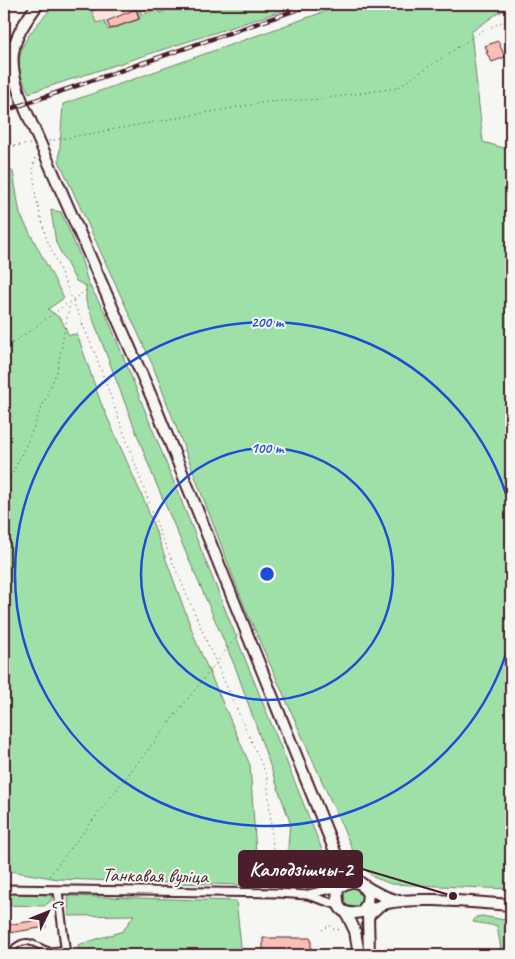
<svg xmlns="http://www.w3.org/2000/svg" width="515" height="959" viewBox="0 0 515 959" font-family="Caveat,sans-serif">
<rect width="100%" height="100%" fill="#f6f6f2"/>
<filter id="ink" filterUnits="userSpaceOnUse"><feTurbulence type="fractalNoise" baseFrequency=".02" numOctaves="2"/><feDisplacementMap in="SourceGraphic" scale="10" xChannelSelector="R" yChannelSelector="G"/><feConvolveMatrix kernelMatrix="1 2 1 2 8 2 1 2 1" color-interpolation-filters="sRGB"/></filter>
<g filter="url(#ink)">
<path fill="#f8e6e0" d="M 75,4 L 209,4 L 125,40 L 100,29 Z"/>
<path fill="#9fe0a9" stroke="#74806a" d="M 56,4 L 99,4 L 103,7 L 92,11 L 96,23 L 104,21 L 108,30 L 140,19 L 137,8 L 139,7 L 142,15 L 158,8 L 160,13 L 167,10 L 166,5 L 174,4 L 176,8 L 186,4 L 303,4 L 29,93 C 26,86 21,78 20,71 C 14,45 40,21 56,4 Z
M 346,4 L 511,4 L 511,8 L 498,13 L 471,32 L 483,142 L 511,150 L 511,889 L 391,884 L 373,877 L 358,862 L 245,608 L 153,366 L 59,161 L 63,104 Z
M 4,163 L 13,172 L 20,214 L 64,298 L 48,309 L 61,319 L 69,335 L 77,334 L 101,403 L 146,505 L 197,644 L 250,765 L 257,867 L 268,877 L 270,886 L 58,879 L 4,870 Z
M 51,210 L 61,212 L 81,258 L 88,283 L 106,314 L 329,867 L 322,878 L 304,882 L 286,872 L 290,822 L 236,669 L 153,476 L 86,301 L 86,286 L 76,281 L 56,243 Z
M342 898a10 10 0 1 1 20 0a10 10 0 1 1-20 0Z
M 4,893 L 52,895 L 51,901 L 44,906 L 4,905 Z
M 68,896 L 236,901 L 242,955 L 152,955 L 133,952 L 111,955 L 79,955 L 78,945 L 123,931 L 134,915 L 69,916 Z
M 482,916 L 511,921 L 511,955 L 502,955 L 497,926 L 473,922 L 476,917 Z"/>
<path fill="#fbbfb7" stroke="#4a1f2b" d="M 136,9 L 139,19 L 110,29 L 107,21 Z
M 498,41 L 505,57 L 492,62 L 486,52 L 488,52 L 485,46 Z
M 45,919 L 46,927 L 9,933 L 7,925 Z
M 263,938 L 311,938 L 311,955 L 263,955 Z"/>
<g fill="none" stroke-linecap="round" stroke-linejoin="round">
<g stroke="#4a1f2b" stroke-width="8">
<path id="lane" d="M 144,4 L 145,6 L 152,4
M 12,955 L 15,947 C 26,937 34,944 45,949 C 50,952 60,949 65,949"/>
</g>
<g stroke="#4a1f2b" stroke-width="11">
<path id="street" d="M 4,46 L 14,43
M 4,889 L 277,893 L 307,895 L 338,905
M 58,891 L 66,955
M 309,894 L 339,887"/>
</g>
<g stroke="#4a1f2b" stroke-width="14">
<path id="secondary" d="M 38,4 C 9,43 6,58 23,104 L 152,398 L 336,854 C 350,879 371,894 399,901
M 337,861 C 340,875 334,902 341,909 C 352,920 375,906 388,903 C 420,896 477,903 511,905
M 339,887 L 352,881 L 361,884 L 368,894 L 367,903 L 363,910
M 346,912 L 355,931 L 359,955
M 369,955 L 368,916 L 379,906"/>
</g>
<path stroke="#4a1f2b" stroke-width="1" stroke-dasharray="1 4" stroke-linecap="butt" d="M 49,141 L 266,102 L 322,99 L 397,88 L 482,31 L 511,18
M 4,145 L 13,146 L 30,144
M 35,158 L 33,169 L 36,198 L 46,237 L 96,356 L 160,533 L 217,665 L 267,776 L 276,885
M 4,349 L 92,286
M 4,491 L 27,443 L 57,371 L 70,302
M 49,876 L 238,635
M 509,916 L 511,916
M 322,930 L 330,925 L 332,929 L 343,930"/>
<use href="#lane" stroke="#f6f6f2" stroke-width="4"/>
<use href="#street" stroke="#f6f6f2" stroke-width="7"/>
<use href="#secondary" stroke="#f6f6f2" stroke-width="10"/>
<g stroke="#4a1f2b" stroke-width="4.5">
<path id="rail" d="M 4,111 L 313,4"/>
</g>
<use href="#rail" stroke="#f6f6f2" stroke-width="2.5" stroke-dasharray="8" stroke-linecap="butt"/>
</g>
</g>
<g fill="none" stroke="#1d4ed8" stroke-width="2.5">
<circle cx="267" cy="574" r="126"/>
<path d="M511 637A252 252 0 1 1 511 511"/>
</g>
<g text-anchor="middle" stroke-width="4" stroke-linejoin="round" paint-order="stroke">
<g font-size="20" fill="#4a1f2b" stroke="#f6f6f2">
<text transform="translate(155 875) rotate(1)" y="7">Танкавая вуліца</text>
</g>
</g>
<circle cx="267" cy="574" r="8" fill="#1d4ed8" stroke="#f6f6f2" stroke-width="2.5"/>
<g font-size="15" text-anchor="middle" font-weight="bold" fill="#1d4ed8" stroke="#f6f6f2" stroke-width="4" stroke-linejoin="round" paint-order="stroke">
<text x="267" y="327">200 m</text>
<text x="267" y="453">100 m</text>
</g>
<path fill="none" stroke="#4a1f2b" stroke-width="2" d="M453 896L362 869"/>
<circle fill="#4a1f2b" stroke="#f6f6f2" stroke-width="2" cx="453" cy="896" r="5"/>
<rect fill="#4a1f2b" stroke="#4a1f2b" stroke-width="2" x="239" y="851" width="123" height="36" rx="5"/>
<g font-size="21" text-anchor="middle" font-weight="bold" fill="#fff">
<text x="301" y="876">Калодзішчы-2</text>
</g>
<rect width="515" height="959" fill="none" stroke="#f6f6f2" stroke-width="20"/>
<rect x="10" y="10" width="495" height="939" fill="none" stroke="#4a1f2b" stroke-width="2" filter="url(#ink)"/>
<g transform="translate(48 912) rotate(47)" stroke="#f6f6f2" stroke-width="4" paint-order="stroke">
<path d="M0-4L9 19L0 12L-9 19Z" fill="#4a1f2b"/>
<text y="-8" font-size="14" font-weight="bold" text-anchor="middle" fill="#4a1f2b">С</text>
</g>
</svg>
